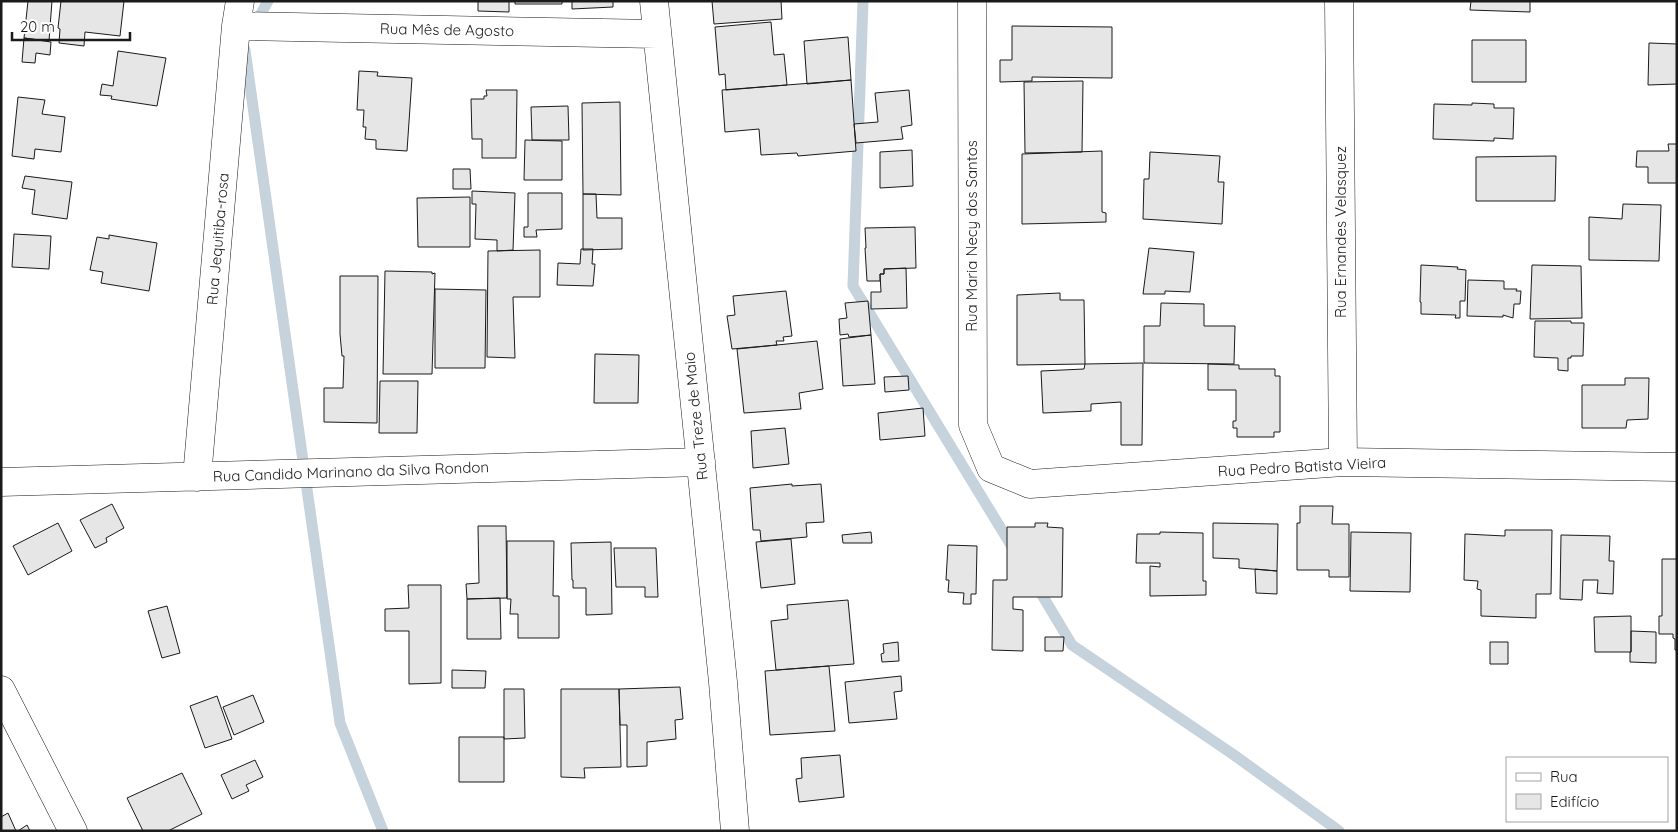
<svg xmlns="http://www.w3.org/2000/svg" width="1678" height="832" viewBox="0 0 1678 832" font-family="Quicksand,sans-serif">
<rect width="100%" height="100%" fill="#fff"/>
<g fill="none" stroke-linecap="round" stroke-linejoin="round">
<path stroke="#c6d2dc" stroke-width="11" d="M 863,1 L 853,286 L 1014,550
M 255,25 L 268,1
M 245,50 L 340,723 L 383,831
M 1036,585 L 1072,645 L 1234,755 L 1339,831"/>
</g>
<path fill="#e6e6e6" stroke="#1a1a1a" d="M 28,1 L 52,1 L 49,41 L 24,38 Z
M 61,1 L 124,1 L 120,36 L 85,32 L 84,46 L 59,43 L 60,29 L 58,28 Z
M 478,1 L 509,1 L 509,12 L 478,11 Z
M 515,1 L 562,1 L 562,4 L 515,4 Z
M 572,1 L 613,1 L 613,7 L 572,9 Z
M 712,1 L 781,1 L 782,19 L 714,24 Z
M 1471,1 L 1530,1 L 1530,12 L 1470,10 Z
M 771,22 L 774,55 L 784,54 L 787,85 L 726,90 L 725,74 L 719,75 L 715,27 Z
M 1012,26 L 1112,27 L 1112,78 L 1032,77 L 1032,81 L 1000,82 L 1000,60 L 1012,60 Z
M 848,37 L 851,80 L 807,84 L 804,41 Z
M 24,38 L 51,42 L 50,55 L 36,53 L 35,63 L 22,62 Z
M 1472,40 L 1526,40 L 1526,82 L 1472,82 Z
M 1649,43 L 1677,44 L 1677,84 L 1648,85 Z
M 118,51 L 166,58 L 157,106 L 111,99 L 112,96 L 100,95 L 102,84 L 113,86 Z
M 359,71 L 378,72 L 377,76 L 412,78 L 407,151 L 376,149 L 376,140 L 365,139 L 366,127 L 363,127 L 364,110 L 357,110 Z
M 851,80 L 856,151 L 798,156 L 797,153 L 761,155 L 759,129 L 725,132 L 722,90 Z
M 1083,81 L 1082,152 L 1025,153 L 1024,82 Z
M 486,90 L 517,90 L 516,158 L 482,158 L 482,139 L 472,139 L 471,99 L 484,99 L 484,96 L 487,96 Z
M 909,90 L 912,125 L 901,127 L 903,139 L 856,143 L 854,124 L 878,122 L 875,93 Z
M 18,97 L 45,100 L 42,114 L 65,117 L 61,152 L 35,149 L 34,159 L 12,156 Z
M 620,102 L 621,195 L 583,194 L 582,103 Z
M 1472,103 L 1494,104 L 1494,108 L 1514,108 L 1513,139 L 1494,138 L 1494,141 L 1433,139 L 1434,104 L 1472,105 Z
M 568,106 L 569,140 L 532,140 L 531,107 Z
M 525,140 L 562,141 L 562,180 L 524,180 Z
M 1668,144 L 1677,144 L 1677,183 L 1648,183 L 1648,167 L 1636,167 L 1637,151 L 1669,151 Z
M 912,150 L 913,186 L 880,188 L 880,152 Z
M 1102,151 L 1102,212 L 1106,213 L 1106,222 L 1022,224 L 1022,154 Z
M 1150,152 L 1220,156 L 1218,182 L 1224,182 L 1222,224 L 1143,219 L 1144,179 L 1149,179 Z
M 1556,156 L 1555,201 L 1476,201 L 1476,157 Z
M 453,169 L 470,169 L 471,189 L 453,189 Z
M 25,176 L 72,182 L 67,219 L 32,214 L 35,190 L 22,188 Z
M 472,191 L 515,193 L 513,250 L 497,251 L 497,240 L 475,239 L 476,204 L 472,204 Z
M 528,193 L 562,193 L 562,229 L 536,230 L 537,237 L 524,237 L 524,227 L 528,227 Z
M 583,194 L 596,194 L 597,218 L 622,218 L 622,249 L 583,250 Z
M 470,197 L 470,247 L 418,247 L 417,198 Z
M 1623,204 L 1661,205 L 1659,261 L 1589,260 L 1589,217 L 1622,219 Z
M 915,227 L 916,268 L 884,269 L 884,274 L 880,274 L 880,281 L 867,281 L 865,248 L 866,248 L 865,228 Z
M 14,234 L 51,236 L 49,269 L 12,267 Z
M 109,235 L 157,243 L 149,291 L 101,283 L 103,272 L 90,270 L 97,237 L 109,239 Z
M 1149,248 L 1194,252 L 1190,292 L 1165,291 L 1165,294 L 1143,294 Z
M 581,249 L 593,249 L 592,264 L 595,264 L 593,286 L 557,285 L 558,263 L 580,264 Z
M 540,250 L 540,297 L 513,297 L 515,358 L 487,357 L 488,251 Z
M 1421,265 L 1458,267 L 1457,269 L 1466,270 L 1465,301 L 1460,301 L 1460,318 L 1455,318 L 1456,315 L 1421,314 L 1421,302 L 1420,302 Z
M 1532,265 L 1581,266 L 1582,318 L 1530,319 Z
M 906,268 L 907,308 L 871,309 L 871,292 L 881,292 L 880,274 L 884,274 L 884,269 Z
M 385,271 L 432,272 L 432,274 L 435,273 L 432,374 L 383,374 Z
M 340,276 L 378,276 L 377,423 L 324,422 L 324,388 L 343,388 L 344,356 L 342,356 L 340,334 Z
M 1468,280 L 1504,281 L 1504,289 L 1517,289 L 1516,291 L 1521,291 L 1520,304 L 1514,304 L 1513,318 L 1503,315 L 1503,317 L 1467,316 Z
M 435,289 L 486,290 L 485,368 L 435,368 Z
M 786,291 L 792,336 L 783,337 L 784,341 L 776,341 L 777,345 L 732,349 L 727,316 L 735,315 L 733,296 Z
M 1060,293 L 1060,300 L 1084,300 L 1085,364 L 1017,365 L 1017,295 Z
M 868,301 L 871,335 L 849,337 L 848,334 L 840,335 L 839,319 L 847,318 L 845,303 Z
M 1161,303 L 1204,304 L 1204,326 L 1235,326 L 1234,364 L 1144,363 L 1144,326 L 1160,326 Z
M 1535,321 L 1571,321 L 1571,323 L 1584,323 L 1583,356 L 1571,356 L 1571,358 L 1568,358 L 1568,371 L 1558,370 L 1558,358 L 1534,357 Z
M 871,335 L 875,384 L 843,386 L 840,339 Z
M 817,341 L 823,389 L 799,393 L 801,409 L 744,413 L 737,349 Z
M 595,354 L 639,355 L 638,403 L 594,403 Z
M 1143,363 L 1142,445 L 1121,445 L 1121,402 L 1091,404 L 1091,411 L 1043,413 L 1041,371 L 1084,369 L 1085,364 Z
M 1208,364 L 1239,365 L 1239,369 L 1275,369 L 1275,376 L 1280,376 L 1280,432 L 1274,432 L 1274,437 L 1237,437 L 1237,428 L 1233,428 L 1233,421 L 1236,421 L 1236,390 L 1208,390 Z
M 908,376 L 909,390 L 885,392 L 884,377 Z
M 1625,378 L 1649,378 L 1648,419 L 1627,420 L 1626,428 L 1582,428 L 1582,385 L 1625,385 Z
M 380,381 L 418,381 L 417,433 L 379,433 Z
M 923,408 L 925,436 L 880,440 L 878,413 Z
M 785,428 L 789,464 L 753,468 L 751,431 Z
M 792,484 L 792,486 L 821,484 L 824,522 L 806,523 L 807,537 L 761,541 L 760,530 L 753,530 L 750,488 Z
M 112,504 L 124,528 L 106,538 L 107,542 L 95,548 L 80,520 Z
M 1300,506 L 1333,506 L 1332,524 L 1349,524 L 1349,577 L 1329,577 L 1329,570 L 1297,570 L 1297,523 L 1300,523 Z
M 58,523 L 72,551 L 28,575 L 13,546 Z
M 1035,523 L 1048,523 L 1047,527 L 1063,528 L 1062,597 L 1013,597 L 1013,609 L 1023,610 L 1023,651 L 992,650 L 993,580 L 1007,580 L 1007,527 L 1035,527 Z
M 1213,523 L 1278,524 L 1277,571 L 1239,568 L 1239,559 L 1213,558 Z
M 478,526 L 506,526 L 507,598 L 467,599 L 466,584 L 479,583 Z
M 1505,530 L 1552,530 L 1551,594 L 1536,594 L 1536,618 L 1481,616 L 1481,590 L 1477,589 L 1478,581 L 1464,580 L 1465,534 L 1505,536 Z
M 871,532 L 872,543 L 843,543 L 842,535 Z
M 1160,532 L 1203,533 L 1203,581 L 1206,581 L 1206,595 L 1150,596 L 1150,566 L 1160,567 L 1160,563 L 1136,563 L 1137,534 L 1160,534 Z
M 1351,532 L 1411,533 L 1410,592 L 1350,591 Z
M 1561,535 L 1610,536 L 1609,561 L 1614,561 L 1613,594 L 1597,593 L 1598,580 L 1583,580 L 1582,600 L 1560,599 Z
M 791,539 L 795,584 L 761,588 L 756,542 Z
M 507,541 L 554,541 L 553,596 L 559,596 L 559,638 L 518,638 L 518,614 L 510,614 L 511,599 L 507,599 Z
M 611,542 L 612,614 L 586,615 L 586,588 L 573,588 L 573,580 L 572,580 L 571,543 Z
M 948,545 L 977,546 L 976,594 L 971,594 L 971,604 L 963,604 L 964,593 L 948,592 L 949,580 L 946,580 Z
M 614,548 L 656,548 L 658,597 L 645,597 L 645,587 L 616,587 Z
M 1662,559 L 1677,559 L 1677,650 L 1675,650 L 1675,639 L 1673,638 L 1673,634 L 1659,634 L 1659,616 L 1662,616 Z
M 1255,569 L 1277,571 L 1277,594 L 1256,593 Z
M 408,585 L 441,585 L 441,683 L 409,684 L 409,631 L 385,631 L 385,609 L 409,608 Z
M 500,598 L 501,639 L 467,639 L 467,599 Z
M 848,600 L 854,664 L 776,670 L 771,621 L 788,619 L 787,605 Z
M 167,606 L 180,653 L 162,658 L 148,611 Z
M 1631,616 L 1631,652 L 1595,652 L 1594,617 Z
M 1631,631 L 1656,632 L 1656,663 L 1630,662 L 1630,652 L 1631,652 Z
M 1045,637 L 1064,637 L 1063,651 L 1045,651 Z
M 898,642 L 899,661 L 882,662 L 881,654 L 884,653 L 883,644 Z
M 1490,642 L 1508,642 L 1508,664 L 1490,664 Z
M 829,666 L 835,731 L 770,735 L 765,671 Z
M 452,670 L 486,671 L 485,688 L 452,688 Z
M 901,676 L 902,691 L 894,692 L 897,719 L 849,723 L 845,682 Z
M 680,687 L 683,719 L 675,720 L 676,739 L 647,742 L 647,766 L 627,767 L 627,725 L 620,725 L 619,689 Z
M 504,689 L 524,689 L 525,738 L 504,739 Z
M 561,689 L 619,689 L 621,767 L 584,768 L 585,778 L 561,777 Z
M 253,695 L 264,722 L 234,735 L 223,707 Z
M 217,696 L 232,739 L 205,748 L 190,706 Z
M 459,737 L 504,737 L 504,782 L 459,782 Z
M 840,755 L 844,797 L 799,802 L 796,779 L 802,778 L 801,758 Z
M 255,760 L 263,777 L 246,785 L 249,791 L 232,799 L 221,775 Z
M 182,773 L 202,814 L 168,831 L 143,831 L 127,798 Z
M 8,813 L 16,831 L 1,831 L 1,817 Z
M 27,825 L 30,831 L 18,831 Z"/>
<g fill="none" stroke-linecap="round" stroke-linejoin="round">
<g stroke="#1a1a1a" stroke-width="29">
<path id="minor" d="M 654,1 L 723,682 L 735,831
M 972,1 L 973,425 L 991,468 L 1030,484 L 1343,462 L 1677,467
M 1339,1 L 1343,462
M 236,26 L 657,34
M 197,477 L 236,26 L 240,1
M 1,482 L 701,462
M 1,690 L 73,831"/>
</g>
<use href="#minor" stroke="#fff" stroke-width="28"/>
</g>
<g text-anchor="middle" stroke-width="4" stroke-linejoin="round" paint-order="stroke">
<g font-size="15" fill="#1a1a1a" stroke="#fff">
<text transform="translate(447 30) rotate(1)" y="5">Rua Mês de Agosto</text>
<text transform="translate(1341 232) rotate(-90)" y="5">Rua Ernandes Velasquez</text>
<text transform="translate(972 236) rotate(-90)" y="5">Rua Maria Necy dos Santos</text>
<text transform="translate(218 239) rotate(-85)" y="5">Rua Jequitiba-rosa</text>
<text transform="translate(696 416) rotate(-96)" y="5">Rua Treze de Maio</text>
<text transform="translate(1302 467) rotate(-3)" y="5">Rua Pedro Batista Vieira</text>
<text transform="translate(351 472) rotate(-2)" y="5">Rua Candido Marinano da Silva Rondon</text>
</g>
</g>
<rect width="1678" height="832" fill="none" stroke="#1a1a1a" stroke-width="5"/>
<rect x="1506" y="757" width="162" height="65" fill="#ffffff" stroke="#a3a3a3"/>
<rect x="1516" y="773" width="25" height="8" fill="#ffffff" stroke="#a3a3a3"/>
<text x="1550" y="782" font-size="15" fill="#1a1a1a">Rua</text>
<rect x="1516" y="794" width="25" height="15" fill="#e6e6e6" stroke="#a3a3a3"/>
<text x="1550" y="807" font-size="15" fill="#1a1a1a">Edifício</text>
<path d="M12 32v8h118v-8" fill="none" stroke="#1a1a1a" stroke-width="2.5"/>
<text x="20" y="32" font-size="15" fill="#1a1a1a" stroke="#ffffff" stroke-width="4" paint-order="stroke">20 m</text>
</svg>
